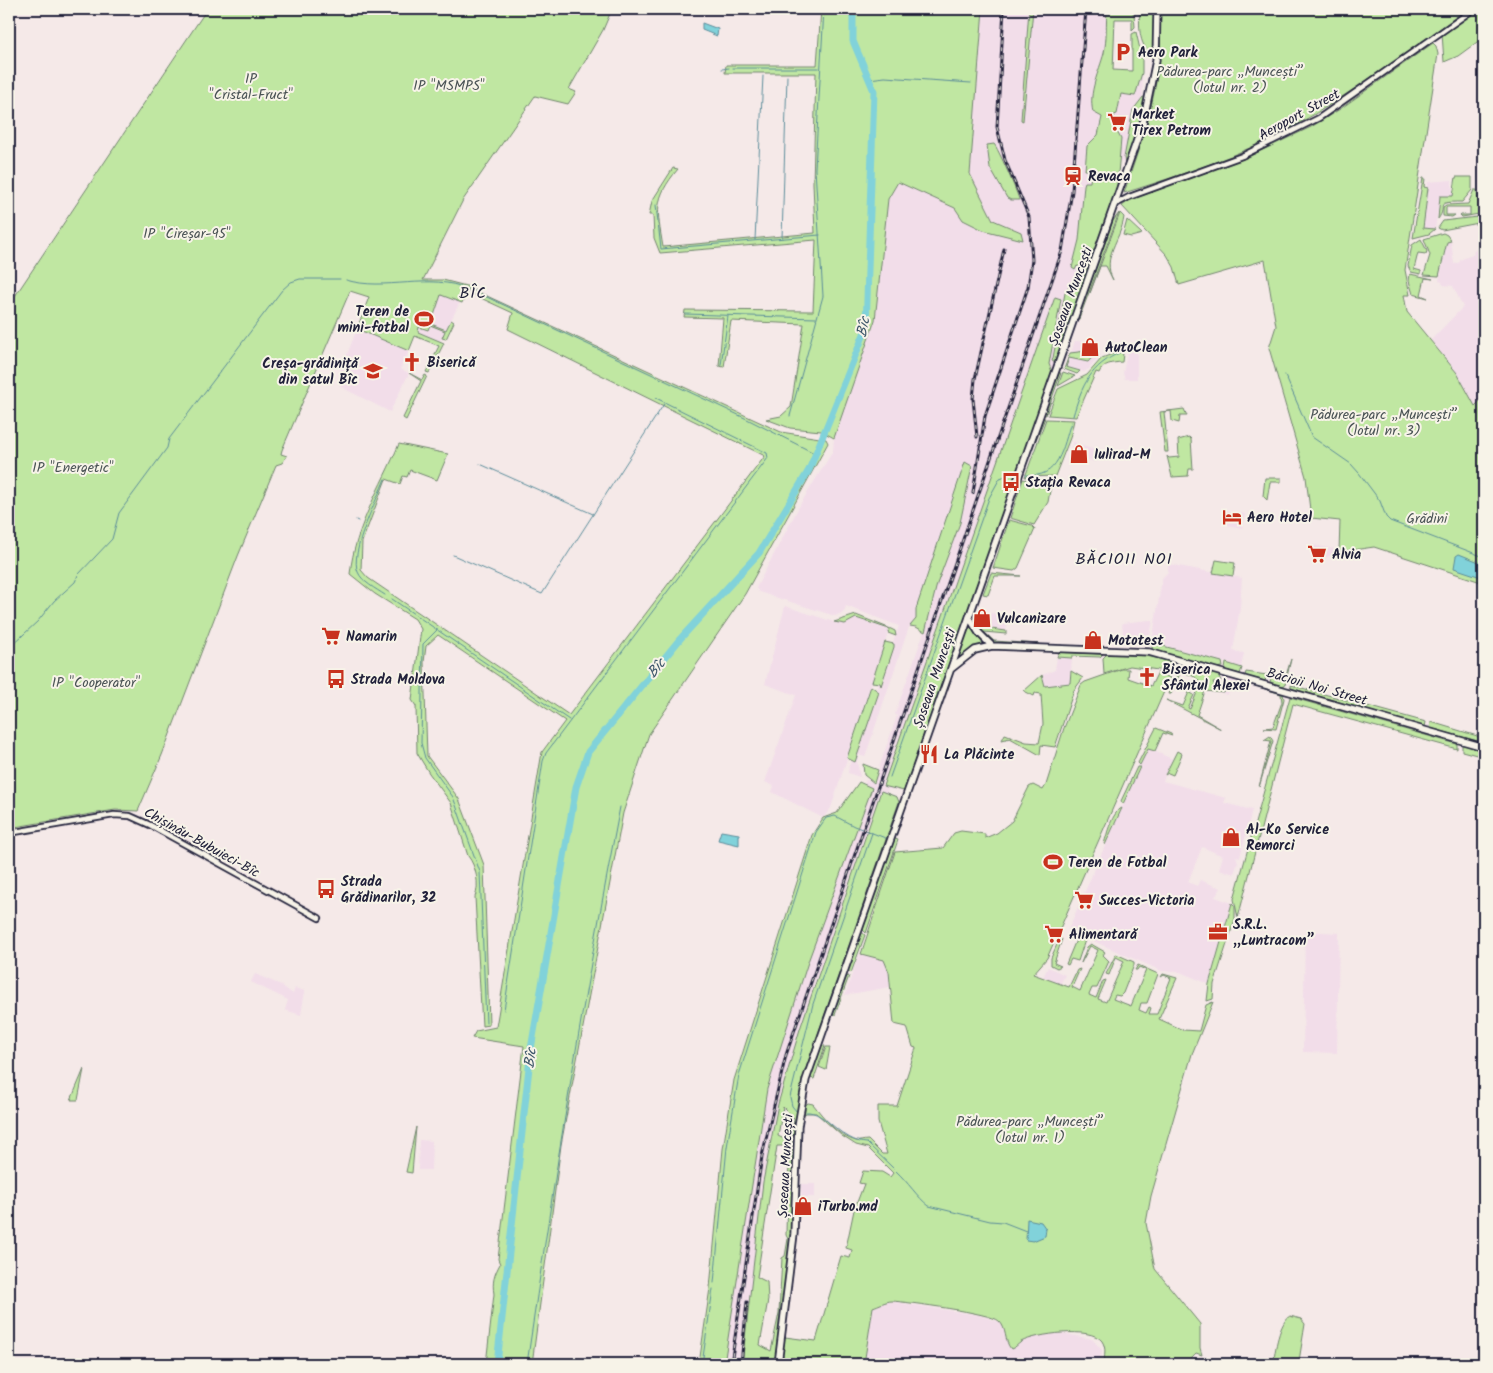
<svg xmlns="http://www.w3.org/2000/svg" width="1493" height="1373" viewBox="0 0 1493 1373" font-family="Kalam,sans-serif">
<rect width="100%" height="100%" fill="#f5e9e8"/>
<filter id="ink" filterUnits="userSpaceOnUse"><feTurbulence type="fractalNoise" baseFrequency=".02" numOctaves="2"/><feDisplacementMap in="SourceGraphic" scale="10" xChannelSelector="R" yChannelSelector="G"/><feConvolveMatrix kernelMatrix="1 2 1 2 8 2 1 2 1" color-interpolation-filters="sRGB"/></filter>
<g filter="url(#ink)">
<path fill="#f2dde9" d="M 983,9 L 1111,9 L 1087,263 L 1078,286 L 1082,287 L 904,791 L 888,789 L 814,1003 L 780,1116 L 744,1364 L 716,1364 L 745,1127 L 866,780 L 874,782 L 897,716 L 895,714 L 924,632 L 916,627 L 909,627 L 865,757 L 859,755 L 857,761 L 860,777 L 848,773 L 849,766 L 899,626 L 846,606 L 844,612 L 835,616 L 759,592 L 756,588 L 801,503 L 833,451 L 834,438 L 880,256 L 888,199 L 898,182 L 955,208 L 963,220 L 983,230 L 1023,240 L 1021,232 L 993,220 L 969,174 Z
M 1113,71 L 1142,73 L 1143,96 L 1147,98 L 1125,164 L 1118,160 L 1120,145 L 1111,128 Z
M 1452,180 L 1453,196 L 1440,197 L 1435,229 L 1423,228 L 1428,182 Z
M 1478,227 L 1484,227 L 1484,296 L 1480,300 L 1484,306 L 1484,397 L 1475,407 L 1457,373 L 1431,340 L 1463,307 L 1453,286 L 1443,285 L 1442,282 L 1439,281 L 1447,241 L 1451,241 L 1454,264 L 1460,262 L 1460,260 L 1474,254 L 1473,251 L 1482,245 Z
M 441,295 L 460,302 L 446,330 L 431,324 Z
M 430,325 L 446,332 L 440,341 L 417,332 L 419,327 Z
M 357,329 L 409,351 L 400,369 L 409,373 L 390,412 L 341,387 L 339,383 L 339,375 Z
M 1075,341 L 1096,342 L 1097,352 L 1101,355 L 1089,369 L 1084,372 L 1066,367 Z
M 1137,348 L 1137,379 L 1125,379 L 1123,373 L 1128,349 Z
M 1073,442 L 1098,450 L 1096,462 L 1069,455 Z
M 1224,510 L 1245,514 L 1242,528 L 1222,524 Z
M 1313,545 L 1339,550 L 1339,552 L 1312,563 Z
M 1168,564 L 1242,578 L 1240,608 L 1233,651 L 1244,653 L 1241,667 L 1152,643 L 1162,578 L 1168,572 Z
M 785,606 L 834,622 L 856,618 L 889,630 L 831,808 L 823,818 L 772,792 L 774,786 L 765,782 L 796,695 L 765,684 Z
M 981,613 L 1009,614 L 1006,631 L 984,628 L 984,623 L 979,622 Z
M 1149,620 L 1153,621 L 1148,645 L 1124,643 L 1122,623 Z
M325 636a6 6 0 1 1 12 0a6 6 0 1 1-12 0Z
M 1057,657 L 1072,658 L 1070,683 L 1045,686 L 1042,675 L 1055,670 Z
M 1227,678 L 1242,683 L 1237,685 L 1235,692 L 1230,690 L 1228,695 L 1205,691 L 1209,680 Z
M 1148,748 L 1172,759 L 1163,781 L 1226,798 L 1224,803 L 1252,810 L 1240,857 L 1236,856 L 1238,862 L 1234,874 L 1219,869 L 1223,856 L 1202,847 L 1188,882 L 1197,886 L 1200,880 L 1221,888 L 1215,897 L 1232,903 L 1209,984 L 1180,972 L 1162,971 L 1068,930 Z
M 1305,931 L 1339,933 L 1337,1053 L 1303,1052 Z
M 859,954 L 884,960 L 889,972 L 890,987 L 845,995 Z
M 1048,967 L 1065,975 L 1060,985 L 1043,977 Z
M 255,974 L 281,985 L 293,994 L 295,988 L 305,991 L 301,1015 L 285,1010 L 288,1000 L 251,982 Z
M 419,1140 L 432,1141 L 431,1170 L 418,1170 Z
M 801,1184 L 815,1184 L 815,1197 L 801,1197 Z
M 889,1301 L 979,1315 L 1000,1322 L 1092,1339 L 1102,1350 L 1101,1364 L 864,1364 L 873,1307 Z"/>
<path fill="#c0e7a2" stroke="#71846e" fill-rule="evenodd" d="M 207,9 L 612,9 L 603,30 L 569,89 L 576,92 L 568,104 L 535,96 L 463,200 L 423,280 L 443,280 L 470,287 L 462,303 L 441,295 L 431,324 L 446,330 L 451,320 L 454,322 L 446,339 L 442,338 L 445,331 L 430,325 L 428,330 L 419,327 L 418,332 L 444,343 L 429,373 L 426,372 L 439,346 L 415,336 L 409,351 L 357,329 L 369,297 L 350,291 L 282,450 L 281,454 L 287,456 L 282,463 L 276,465 L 238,556 L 162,755 L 138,811 L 115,810 L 9,828 L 9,305 Z
M 821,9 L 983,9 L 970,174 L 993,220 L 1021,232 L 1023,240 L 983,230 L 963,220 L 955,208 L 898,182 L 888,199 L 875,320 L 834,438 L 821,431 L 790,428 L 766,419 L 781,416 L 791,407 L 804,324 L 731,321 L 724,367 L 719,366 L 723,318 L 684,317 L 685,310 L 813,311 L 816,240 L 660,253 L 654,238 L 653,215 L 649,215 L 652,201 L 673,168 L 678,169 C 653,199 657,210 663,247 L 815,233 L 813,183 L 816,73 L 725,73 L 726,65 L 817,65 Z
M 1029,9 L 1033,9 L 1023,121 L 1021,120 Z
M 1107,9 L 1128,9 L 1134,14 L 1135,27 L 1132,30 L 1132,19 L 1115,19 L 1113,70 L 1132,71 L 1132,34 L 1136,32 L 1142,58 L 1142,73 L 1135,96 L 1121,94 L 1117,114 L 1114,115 L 1115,128 L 1121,139 L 1117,186 L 1055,363 L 1052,361 L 1053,358 L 1065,293 L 1069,286 L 1078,286 L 1085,268 L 1077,266 L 1075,270 L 1072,268 L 1079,240 L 1084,185 L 1085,182 L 1090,182 L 1091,170 L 1085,170 L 1087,146 L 1098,135 L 1102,117 L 1093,112 C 1088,92 1099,72 1104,53 C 1107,39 1106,23 1107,9 Z
M 1140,9 L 1155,9 L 1155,53 L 1151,54 C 1138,44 1139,24 1140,9 Z
M 1160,9 L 1467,9 C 1410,50 1353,93 1291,128 C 1239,156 1181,175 1124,193 C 1146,127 1164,81 1160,9 Z
M 1476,9 L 1484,9 L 1484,37 L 1458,56 L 1444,62 L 1442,33 Z
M 1433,43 L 1436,46 L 1438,54 L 1405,270 L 1410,295 L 1404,295 L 1407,312 L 1457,373 L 1475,406 L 1484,397 L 1484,583 L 1374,547 L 1339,552 L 1340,521 L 1311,518 L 1306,477 L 1269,348 L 1276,326 L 1265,260 L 1179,285 L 1174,267 L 1167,255 L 1122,206 L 1130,200 L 1248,157 L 1311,127 L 1340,109 Z
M 1143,97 L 1147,98 L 1125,164 L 1124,158 L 1133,110 Z
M 994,144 C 997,146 1019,196 1019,200 L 1011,200 L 1007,198 L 990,168 L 987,145 Z
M 1456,177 L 1472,177 L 1472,190 L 1462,202 C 1431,202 1449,205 1438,219 L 1440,196 L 1453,196 Z
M 1423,178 L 1425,178 L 1424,187 L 1428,188 L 1423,228 L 1435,229 L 1429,234 L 1413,238 Z
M 1474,190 L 1477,190 L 1478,200 L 1484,200 L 1484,207 L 1479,214 L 1462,217 L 1460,215 L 1470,215 L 1470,207 L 1446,207 L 1446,215 L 1455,215 L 1452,217 L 1443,216 L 1443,207 L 1446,205 L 1468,204 Z
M 1484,210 L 1484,222 L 1442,230 L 1438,228 L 1443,221 L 1477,217 Z
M 1119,213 L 1079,319 L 1077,319 L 1113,221 Z
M 1120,213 L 1124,217 C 1121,240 1101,257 1113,280 L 1106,266 L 1100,266 L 1090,293 Z
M 1127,220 L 1141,233 L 1142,234 L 1131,237 L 1123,235 Z
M 1443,233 L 1447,235 L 1451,241 L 1447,242 L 1439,276 L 1424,275 L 1430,255 L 1424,239 Z
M 1421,239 L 1427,251 L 1426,254 L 1418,253 L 1414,269 L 1421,271 L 1421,274 L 1411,272 L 1408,266 L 1412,245 Z
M 1410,274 L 1433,279 L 1425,278 L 1421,295 L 1428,298 L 1413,294 L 1409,281 Z
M 474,290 L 781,432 L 826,439 L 828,443 L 745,594 L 649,734 L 623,813 L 561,1145 L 532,1364 L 486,1364 L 494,1294 C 492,1282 494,1275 500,1264 L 498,1259 L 524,1046 L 472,1038 L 476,1031 L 496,1027 L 542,752 L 565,721 L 438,635 L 426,646 L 424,662 L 427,756 L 459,799 L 484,865 L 489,1025 L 482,1026 L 475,897 C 480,885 476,866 468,856 L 451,803 L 429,773 L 417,753 L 416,706 L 412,700 L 421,629 L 415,619 L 375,594 L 350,574 C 355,526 381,487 399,444 L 448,454 L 437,480 L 410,470 L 407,477 L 403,476 L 400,484 L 386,479 L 362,542 L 361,570 L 368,578 L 569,715 L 765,456 L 508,329 L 513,313 L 472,294 Z
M 1055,297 L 1061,299 L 1049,364 L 1052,372 L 904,791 L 883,786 Z
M 1087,342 L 1096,342 L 1097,352 L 1088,362 L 1069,358 L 1066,367 L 1080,371 L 1077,374 L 1064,369 L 1070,353 L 1095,350 L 1095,343 Z
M 1120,351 L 1123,354 L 1122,362 C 1112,363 1103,363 1099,373 L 1096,372 L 1076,417 L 1048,415 L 1058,389 L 1087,375 L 1102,358 Z
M 1063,372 L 1075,376 L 1058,386 Z
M 409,373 L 422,380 L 425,375 L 427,376 L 406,420 L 403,418 L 421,381 Z
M 1058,373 L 1061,373 L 1046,415 L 1043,414 Z
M 1184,409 L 1187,416 L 1180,416 L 1179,423 L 1172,421 L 1171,411 L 1164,412 L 1168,452 L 1165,452 L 1160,412 Z
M 1042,418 L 1045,418 L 1021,476 Z
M 1046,419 L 1074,420 L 1070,438 L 1055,476 L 1025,477 Z
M 1189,437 L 1191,439 L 1193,469 L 1189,469 L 1188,476 L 1172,477 L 1167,456 L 1169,458 L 1179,457 L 1178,440 Z
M 965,462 L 972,466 L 960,523 L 937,584 L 925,632 L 916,627 L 910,626 L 916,619 L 916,609 Z
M 1265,478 L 1281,478 L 1281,482 L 1270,482 L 1267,500 L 1263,496 Z
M 1023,479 L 1051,485 L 1048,502 L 1034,525 L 1010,518 Z
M 1009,520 L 1032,526 L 1035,529 L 1018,568 L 1014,571 L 993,568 Z
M 1216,560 L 1235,563 L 1233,576 L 1213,573 Z
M 991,573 L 1021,576 L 995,576 L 988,595 L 983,594 Z
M 856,615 L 891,629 L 895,631 L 896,636 L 888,633 L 889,629 L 856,618 L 845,624 L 834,622 Z
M 982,623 L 984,628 L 1006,631 L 1006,634 L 984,632 L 994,641 L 1040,644 L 995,643 L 981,631 Z
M 970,625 L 983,644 L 958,658 L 969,626 Z
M 885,642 L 894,644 L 894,647 L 881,686 L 880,683 L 872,682 Z
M 1152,643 L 1222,662 L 1223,667 L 1215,668 L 1152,649 Z
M 1059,652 L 1103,654 L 1100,657 L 1072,656 L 1072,658 L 1057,657 Z
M 1107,654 L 1142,655 L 1173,662 L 1174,669 L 1172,672 L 1130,666 L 1104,674 L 1103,658 Z
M 1291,659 L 1285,685 L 1281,686 L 1270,683 L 1271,676 L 1285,679 Z
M 1226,663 L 1242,668 L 1240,674 L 1225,670 Z
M 1186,665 L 1218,674 L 1221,681 L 1213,682 L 1216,689 L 1222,687 L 1223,684 L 1225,688 L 1224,693 L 1205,691 L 1197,715 L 1221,729 L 1166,700 L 1183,706 L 1189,692 L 1194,695 L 1188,708 L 1190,709 L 1201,683 L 1195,677 L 1181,671 L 1171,694 L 1169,694 L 1179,668 Z
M 1122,669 L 1129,669 L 1128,678 L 1151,686 L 1158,672 L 1170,678 L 1047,958 L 1033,974 L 1069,987 L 1077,970 L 1080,969 L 1072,987 L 1080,991 L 1098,950 L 1090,946 L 1081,963 L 1087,947 L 1091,944 L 1105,952 L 1103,955 L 1109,961 L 1097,988 L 1092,988 L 1089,995 L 1096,998 L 1103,981 L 1106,980 L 1098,999 L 1106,1002 L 1124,961 L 1116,957 L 1109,975 L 1106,974 L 1116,954 L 1134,962 L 1134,965 L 1123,993 L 1120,996 L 1115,995 L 1113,999 L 1131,1006 L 1146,970 L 1139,967 L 1137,970 L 1135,970 L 1138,965 L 1158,974 L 1147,1003 L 1141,1003 L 1139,1010 L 1146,1013 L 1149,1007 L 1151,1008 L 1149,1014 L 1157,1014 L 1171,978 L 1164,975 L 1161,977 L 1163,974 L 1177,978 L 1159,1019 L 1183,1030 L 1199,1031 L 1206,1005 L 1213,1002 L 1192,1054 L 1151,1196 L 1146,1223 L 1155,1269 L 1200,1324 L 1200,1348 L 1202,1355 L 1196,1353 L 1185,1364 L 1104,1364 C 1104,1356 1107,1349 1102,1341 C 1091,1326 1036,1334 1021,1342 C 1017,1345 1016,1347 1011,1349 C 1004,1341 1007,1328 999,1321 C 991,1313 907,1302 892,1301 C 886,1301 879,1305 873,1307 L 864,1364 L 780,1364 L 786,1325 L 785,1337 L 816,1341 L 841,1256 L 850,1258 L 852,1250 L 846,1248 L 854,1210 L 864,1184 L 859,1183 L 863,1171 L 882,1172 L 890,1177 L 893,1173 L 868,1148 L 856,1145 L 842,1136 L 816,1113 L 806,1113 L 801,1116 L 803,1107 L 808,1103 L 813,1104 C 824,1118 838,1136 856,1141 C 859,1142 863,1140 868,1140 L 882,1154 L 887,1154 L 878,1122 L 878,1106 L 897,1106 L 916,1048 L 913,1047 L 907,1027 L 894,1024 L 889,972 L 884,960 L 861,954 L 895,852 L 943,848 L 954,833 L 961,831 L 985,834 L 985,838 L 997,833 L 1012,821 L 1029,787 L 1033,785 L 1043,790 L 1046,785 L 1064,728 L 1081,685 L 1085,682 Z
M 1071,671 L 1083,678 L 1074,690 L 1055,747 L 1041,745 L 1040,755 L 1010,738 L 1002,740 L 1005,734 L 1026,742 L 1039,743 L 1043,724 L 1041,694 L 1035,693 L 1034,696 L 1024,691 L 1042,675 L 1045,686 L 1070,683 Z
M 1246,672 L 1267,675 L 1265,681 L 1245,676 Z
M 1243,682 L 1283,694 L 1284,699 L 1276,729 L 1264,728 L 1273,727 L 1282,702 L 1281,694 Z
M 1291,685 L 1426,722 L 1425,727 L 1291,688 Z
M 871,686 L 879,692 L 855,762 L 847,758 Z
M 1290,697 L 1457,744 L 1457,749 L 1293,704 L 1238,918 L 1234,899 Z
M 1431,722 L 1484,738 L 1484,743 L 1430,728 Z
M 1156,728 L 1171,734 L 1172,736 L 1163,733 L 1155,751 L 1148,749 L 1140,765 L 1138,763 Z
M 1270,736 L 1273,741 L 1259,787 L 1271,741 L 1264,740 Z
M 1462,744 L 1484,751 L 1484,757 L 1462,751 Z
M 1177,751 L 1182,754 L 1173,775 L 1168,773 L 1165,775 Z
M 863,764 L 878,770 L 874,783 L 864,775 Z
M 1137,767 L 1140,767 L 1123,804 L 1121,801 Z
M 859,782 L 872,788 L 809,959 L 767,1089 L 724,1364 L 699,1364 L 710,1288 L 723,1149 L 734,1080 L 812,835 L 823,818 L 837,813 Z
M 881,791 L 897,797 L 899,802 L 806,1068 L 799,1098 L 795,1132 L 791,1138 L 793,1146 L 777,1146 L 757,1277 L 767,1282 L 768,1300 L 760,1345 L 771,1351 L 779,1313 L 782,1258 L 785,1256 L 788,1239 L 786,1235 L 787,1187 L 791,1150 L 795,1150 L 791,1242 L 775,1364 L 742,1364 L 763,1182 L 778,1104 L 800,1029 ZM 783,1107 L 794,1118 L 793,1129 L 784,1139 L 778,1136 Z
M 1122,808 L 1105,845 L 1104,844 C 1107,834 1112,812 1122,808 Z
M 893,838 L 898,840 L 866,933 L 862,929 Z
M 1232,903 L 1235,906 L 1235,919 L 1214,984 L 1213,999 L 1207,1001 L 1209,984 Z
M 860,931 L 865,935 L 851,973 L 847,970 Z
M 1075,936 L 1085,940 L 1078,961 L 1071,959 L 1068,965 L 1066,964 L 1076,940 Z
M 1062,939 L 1054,963 L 1061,966 L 1057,968 L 1051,965 L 1051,958 L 1059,940 Z
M 849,976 L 835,1015 L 831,1016 L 845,977 Z
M 820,1045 L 825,1046 L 814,1079 L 810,1078 Z
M 826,1047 L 830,1047 L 826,1070 L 819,1067 Z
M 84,1069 L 78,1100 L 71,1100 Z
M 416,1127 L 412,1173 L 406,1172 Z
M 1290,1316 L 1301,1319 L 1305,1324 L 1299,1361 L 1297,1364 L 1274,1363 C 1274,1352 1280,1321 1290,1316 Z"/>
<path fill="#81d2da" stroke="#5b8c9a" d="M 702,23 L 718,29 L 717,36 L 702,30 Z
M 1459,554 L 1484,564 L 1484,578 L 1454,568 L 1456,556 Z
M 721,831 L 739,834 L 739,845 L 718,840 Z
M 1027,1219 L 1041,1222 L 1046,1229 L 1045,1236 L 1033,1241 L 1026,1240 Z"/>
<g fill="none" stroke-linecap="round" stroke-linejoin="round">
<path stroke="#5b8c9a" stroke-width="1" d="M 733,68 L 819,68
M 722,69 L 729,68
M 869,79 L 885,77 L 971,83
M 656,205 L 661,249 L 820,235
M 782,238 L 787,76
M 755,240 L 763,76
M 346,280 C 385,292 430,272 468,289
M 474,291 L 747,419 L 816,454
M 685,314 L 816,318
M 721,365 L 728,316
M 1285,375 L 1312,437 L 1351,464 L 1359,473 L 1380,501 L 1386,517 L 1390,521 L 1484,557
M 790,416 L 823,296 L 815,169 L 824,9
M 1073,416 C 1082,385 1090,366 1121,352
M 480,464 L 593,514
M 1026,475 C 1059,480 1063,447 1071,422
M 356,520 L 358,521
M 453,555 L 542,594 L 664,404
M 385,595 C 376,589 362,582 358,572 C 349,553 377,499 385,479
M 392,599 L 569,720
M 437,630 L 423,644 L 421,743 L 425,758 L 453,797 L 480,872 L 486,1023
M 9,648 L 38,621 L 54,601 L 75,582 L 78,575 L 112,539 L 119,513 L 167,448 L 169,439 L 282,290 L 291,282 L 300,279 L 340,279
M 890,777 L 989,498 L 1000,478 L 1014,473
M 504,1010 L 543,761 L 546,753 L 768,458 L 767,453 L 656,398
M 797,1112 L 792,1106 L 790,1097 L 813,1004 L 872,833
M 806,1112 C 825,1110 841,1142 867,1143 L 893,1168
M 896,1171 C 908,1182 917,1197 929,1206 L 990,1221 L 1003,1222 L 1026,1231
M 714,1283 L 727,1147 L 739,1075 L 816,832 L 826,818 L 835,816 L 854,826 L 888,839
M 527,1364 C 554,1178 584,992 620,807
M 702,1364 L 713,1289"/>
<path stroke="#81d2da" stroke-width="7" d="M 497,1364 L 531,1049 L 576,787 L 588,752 L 680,639 L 759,553 L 809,470 L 866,329 L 874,91 L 853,41 L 853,9"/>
<g stroke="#22223b" stroke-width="8">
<path id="minor" d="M 1116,204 L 1129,197 L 1242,156 L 1319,118 L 1474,9
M 9,833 L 114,815 L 130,816 L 150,825 L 319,918"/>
</g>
<g stroke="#22223b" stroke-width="9">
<path id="major" d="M 969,617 L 979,633 L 992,646
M 951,669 L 975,650 L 992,646 L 1149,652 L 1484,747
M 778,1364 L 794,1234 L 798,1126 L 806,1080 L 1143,123 L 1156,60 L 1157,9"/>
</g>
<use href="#minor" stroke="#f7f3e8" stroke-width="4.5"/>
<use href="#major" stroke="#f7f3e8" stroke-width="5.5"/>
<g stroke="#22223b" stroke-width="3">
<path id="rail" d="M 977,437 L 973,399 L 975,379 L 1004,249
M 973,493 L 985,416 L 1028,287 L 1032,260 L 1029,217 L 1005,160 L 997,127 L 1004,9
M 731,1364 L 762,1156 L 786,1055 L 1062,251 L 1072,191 L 1086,9
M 741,1364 L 747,1302"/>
</g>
<use href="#rail" stroke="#f7f3e8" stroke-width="1" stroke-dasharray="4" stroke-linecap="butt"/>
</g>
</g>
<defs>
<g id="parking-bare" transform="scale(1.5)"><path d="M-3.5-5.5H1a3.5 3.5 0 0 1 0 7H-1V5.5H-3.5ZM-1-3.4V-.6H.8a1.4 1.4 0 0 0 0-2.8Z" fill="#c8321e" stroke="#f7f3e8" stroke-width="2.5" paint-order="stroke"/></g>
<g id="supermarket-bare" transform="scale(1.5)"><path d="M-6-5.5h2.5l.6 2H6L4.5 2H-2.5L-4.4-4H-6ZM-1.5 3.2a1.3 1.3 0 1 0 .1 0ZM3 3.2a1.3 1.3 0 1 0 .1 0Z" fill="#c8321e" stroke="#f7f3e8" stroke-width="2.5" paint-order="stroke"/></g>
<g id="station-bare" transform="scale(1.5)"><path d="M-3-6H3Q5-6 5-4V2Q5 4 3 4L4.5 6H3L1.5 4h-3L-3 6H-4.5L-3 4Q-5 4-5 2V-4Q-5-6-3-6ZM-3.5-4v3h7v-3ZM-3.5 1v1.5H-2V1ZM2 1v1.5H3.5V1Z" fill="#c8321e" stroke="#f7f3e8" stroke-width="2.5" paint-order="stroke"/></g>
<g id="stadium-bare" transform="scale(1.5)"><path d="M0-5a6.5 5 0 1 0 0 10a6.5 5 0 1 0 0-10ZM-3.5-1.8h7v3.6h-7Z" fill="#c8321e" stroke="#f7f3e8" stroke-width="2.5" paint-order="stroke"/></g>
<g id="shop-bare" transform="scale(1.5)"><path d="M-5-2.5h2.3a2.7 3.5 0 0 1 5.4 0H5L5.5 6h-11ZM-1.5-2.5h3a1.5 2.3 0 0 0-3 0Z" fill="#c8321e" stroke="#f7f3e8" stroke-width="2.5" paint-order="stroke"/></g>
<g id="church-bare" transform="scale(1.5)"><path d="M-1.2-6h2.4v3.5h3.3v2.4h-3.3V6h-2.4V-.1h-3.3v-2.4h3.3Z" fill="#c8321e" stroke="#f7f3e8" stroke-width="2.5" paint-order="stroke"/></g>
<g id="school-bare" transform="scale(1.5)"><path d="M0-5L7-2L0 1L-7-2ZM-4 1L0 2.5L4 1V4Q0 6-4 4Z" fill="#c8321e" stroke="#f7f3e8" stroke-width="2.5" paint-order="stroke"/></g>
<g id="bus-bare" transform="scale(1.5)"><path d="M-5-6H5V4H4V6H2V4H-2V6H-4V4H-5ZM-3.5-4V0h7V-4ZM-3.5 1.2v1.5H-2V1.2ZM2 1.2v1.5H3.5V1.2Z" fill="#c8321e" stroke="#f7f3e8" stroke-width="2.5" paint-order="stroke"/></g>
<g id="hotel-bare" transform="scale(1.5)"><path d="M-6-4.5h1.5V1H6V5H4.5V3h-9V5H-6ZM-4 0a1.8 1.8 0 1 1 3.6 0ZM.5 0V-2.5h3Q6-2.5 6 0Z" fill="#c8321e" stroke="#f7f3e8" stroke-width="2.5" paint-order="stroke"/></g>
<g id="restaurant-bare" transform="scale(1.5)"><path d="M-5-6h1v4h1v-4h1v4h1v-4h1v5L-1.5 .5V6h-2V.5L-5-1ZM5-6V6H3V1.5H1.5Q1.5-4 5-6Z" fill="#c8321e" stroke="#f7f3e8" stroke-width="2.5" paint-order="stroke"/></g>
<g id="office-bare" transform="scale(1.5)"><path d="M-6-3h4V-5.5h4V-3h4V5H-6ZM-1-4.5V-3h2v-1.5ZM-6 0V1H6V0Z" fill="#c8321e" stroke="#f7f3e8" stroke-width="2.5" paint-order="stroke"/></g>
</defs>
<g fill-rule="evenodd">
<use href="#parking-bare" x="1123" y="52"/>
<use href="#supermarket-bare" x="1117" y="122"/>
<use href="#station-bare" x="1073" y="176"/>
<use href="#stadium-bare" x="424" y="319"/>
<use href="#shop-bare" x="1090" y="347"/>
<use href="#church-bare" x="412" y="362"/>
<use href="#school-bare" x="373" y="371"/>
<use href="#shop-bare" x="1079" y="454"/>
<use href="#bus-bare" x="1011" y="482"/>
<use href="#hotel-bare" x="1232" y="517"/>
<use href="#supermarket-bare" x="1317" y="554"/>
<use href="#shop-bare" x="982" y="618"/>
<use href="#supermarket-bare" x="331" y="636"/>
<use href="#shop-bare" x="1093" y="640"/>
<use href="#church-bare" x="1147" y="677"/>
<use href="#bus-bare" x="336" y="679"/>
<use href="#restaurant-bare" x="929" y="754"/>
<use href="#shop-bare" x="1231" y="837"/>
<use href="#stadium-bare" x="1053" y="862"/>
<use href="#bus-bare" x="326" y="889"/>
<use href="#supermarket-bare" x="1084" y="900"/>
<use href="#office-bare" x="1218" y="932"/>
<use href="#supermarket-bare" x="1054" y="934"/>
<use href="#shop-bare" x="803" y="1206"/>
</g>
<g text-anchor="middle" stroke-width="4" stroke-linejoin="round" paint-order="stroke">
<g font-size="14" font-weight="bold" fill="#22223b" stroke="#f7f3e8" text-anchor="start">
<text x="1138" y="57">Aero Park</text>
<text x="1132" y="119">Market<tspan x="1132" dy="16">Tirex Petrom</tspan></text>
<text x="1088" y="181">Revaca</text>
<text x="409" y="316" text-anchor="end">Teren de<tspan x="409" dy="16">mini-fotbal</tspan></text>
<text x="1105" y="352">AutoClean</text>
<text x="427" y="367">Biserică</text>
<text x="358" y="368" text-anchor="end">Creșa-grădiniță<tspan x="358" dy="16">din satul Bîc</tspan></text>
<text x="1094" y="459">Iulirad-M</text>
<text x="1026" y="487">Stația Revaca</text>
<text x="1247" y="522">Aero Hotel</text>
<text x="1332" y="559">Alvia</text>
<text x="997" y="623">Vulcanizare</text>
<text x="346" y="641">Namarin</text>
<text x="1108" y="645">Mototest</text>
<text x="1162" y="674">Biserica<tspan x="1162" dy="16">Sfântul Alexei</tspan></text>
<text x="351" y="684">Strada Moldova</text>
<text x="944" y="759">La Plăcinte</text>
<text x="1246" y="834">Al-Ko Service<tspan x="1246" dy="16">Remorci</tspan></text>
<text x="1068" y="867">Teren de Fotbal</text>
<text x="341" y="886">Strada<tspan x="341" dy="16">Grădinarilor, 32</tspan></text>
<text x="1099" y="905">Succes-Victoria</text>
<text x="1233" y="929">S.R.L.<tspan x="1233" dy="16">„Luntracom”</tspan></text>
<text x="1069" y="939">Alimentară</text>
<text x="818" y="1211">iTurbo.md</text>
</g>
<g font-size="14" fill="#4a5355" stroke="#f7f3e8">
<text x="1230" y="76">Pădurea-parc „Muncești”<tspan x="1230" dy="16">(lotul nr. 2)</tspan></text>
<text x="251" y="83">IP<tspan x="251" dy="16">"Cristal-Fruct"</tspan></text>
<text x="449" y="90">IP "MSMPS"</text>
<text x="187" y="238">IP "Cireșar-95"</text>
<text x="1384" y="419">Pădurea-parc „Muncești”<tspan x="1384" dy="16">(lotul nr. 3)</tspan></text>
<text x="73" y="472">IP "Energetic"</text>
<text x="1427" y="523">Grădini</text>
<text x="96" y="687">IP "Cooperator"</text>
<text x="1030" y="1126">Pădurea-parc „Muncești”<tspan x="1030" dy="16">(lotul nr. 1)</tspan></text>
</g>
<g font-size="14" fill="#22223b" stroke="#f7f3e8">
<text transform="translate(1299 114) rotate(-29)" y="5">Aeroport Street</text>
<text transform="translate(1070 296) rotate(-70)" y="5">Șoseaua Muncești</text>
<text transform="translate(934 678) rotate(-71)" y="5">Șoseaua Muncești</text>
<text transform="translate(1317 686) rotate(16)" y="5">Băcioii Noi Street</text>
<text transform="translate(202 842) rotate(29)" y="5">Chișinău-Bubuieci-Bîc</text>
<text transform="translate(785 1166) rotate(-87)" y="5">Șoseaua Muncești</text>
</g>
<g font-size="15" font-style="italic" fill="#3e576b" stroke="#f7f3e8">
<text transform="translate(863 327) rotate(-79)" y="5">Bîc</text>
<text transform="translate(656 668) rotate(-51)" y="5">Bîc</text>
<text transform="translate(530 1058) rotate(-83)" y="5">Bîc</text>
</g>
<g font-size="16" letter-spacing="1" fill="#22223b" stroke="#f7f3e8">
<text x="473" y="298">BÎC</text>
<text x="1124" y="564">BĂCIOII NOI</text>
</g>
</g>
<rect width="1493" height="1373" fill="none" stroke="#f7f3e8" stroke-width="30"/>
<rect x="15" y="15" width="1463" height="1343" fill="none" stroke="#22223b" stroke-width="2" filter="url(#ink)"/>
</svg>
